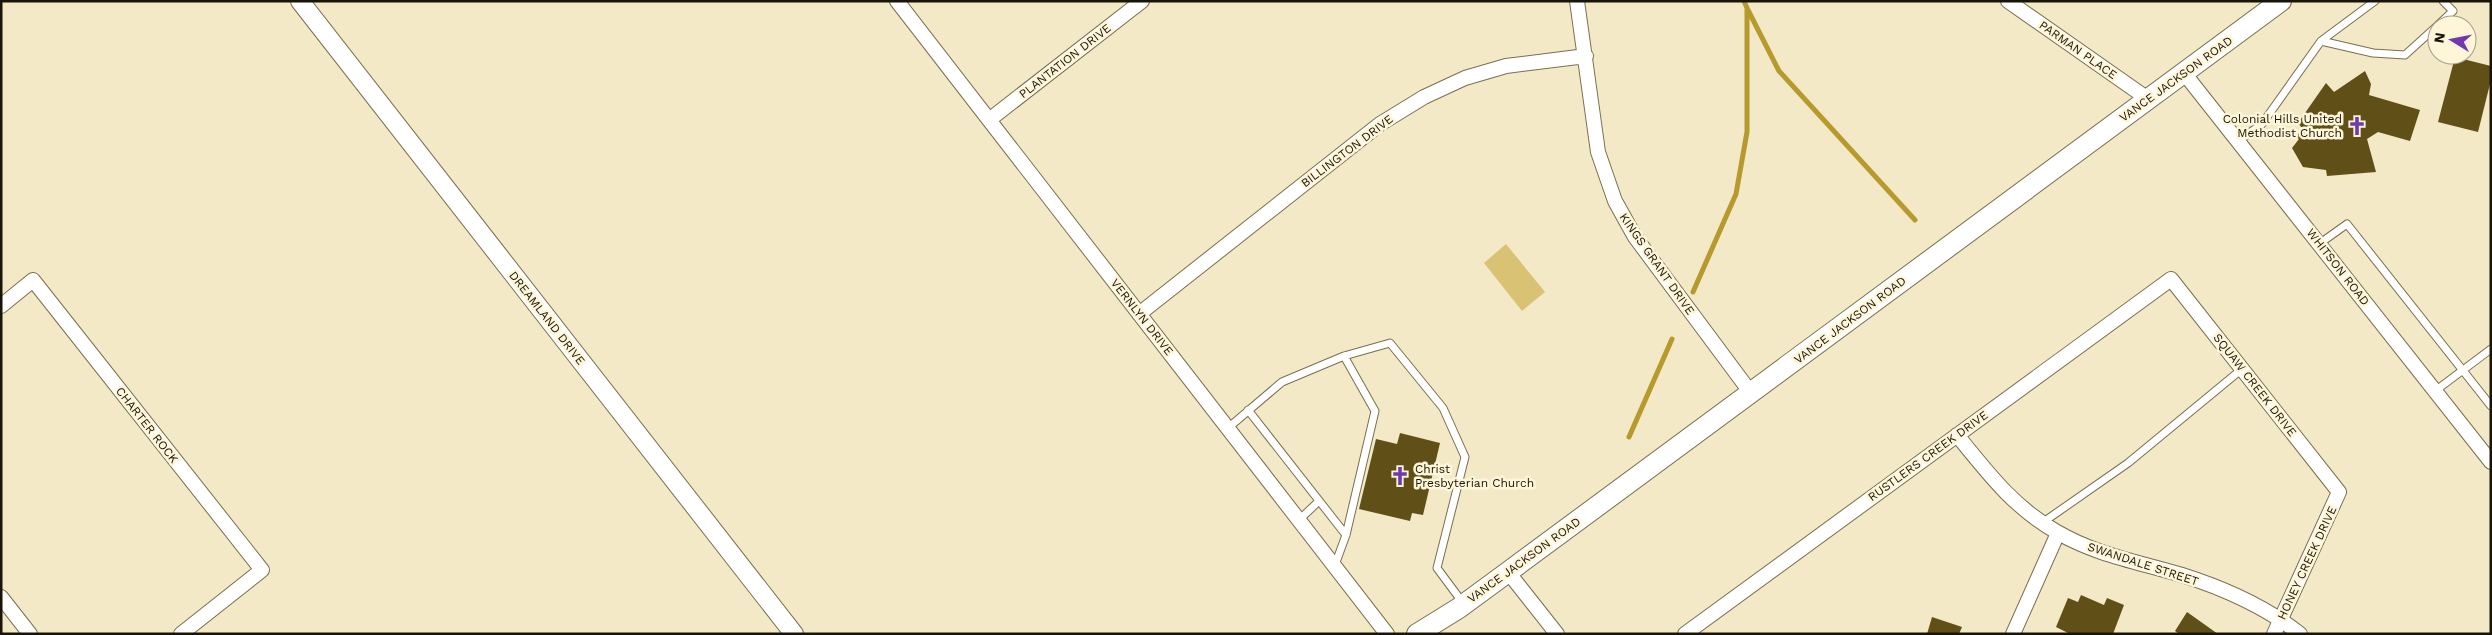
<svg xmlns="http://www.w3.org/2000/svg" width="2492" height="635" viewBox="0 0 2492 635" font-family="'Work Sans',sans-serif">
<rect width="100%" height="100%" fill="#f3e9c6"/>
<path fill="#dac275" d="M 1506,244 L 1545,292 L 1522,311 L 1484,263 Z"/>
<g fill="none" stroke-linecap="round" stroke-linejoin="round">
<path stroke="#b79a2d" stroke-width="5" d="M 1748,10 L 1779,71 L 1915,220
M 1693,292 L 1736,194 L 1747,132 L 1747,8 L 1744,1
M 1629,437 L 1672,339"/>
</g>
<path fill="#605018" d="M 2455,57 L 2491,66 L 2491,80 L 2478,132 L 2438,122 Z
M 2365,71 L 2371,84 L 2369,95 L 2420,110 L 2410,141 L 2378,132 L 2367,139 L 2376,172 L 2327,176 L 2326,170 L 2303,167 L 2292,148 L 2299,139 L 2296,137 L 2302,128 L 2298,123 L 2326,83 L 2334,92 Z
M 1400,433 L 1440,443 L 1423,515 L 1412,513 L 1410,521 L 1359,509 L 1376,439 L 1397,444 Z
M 2081,595 L 2104,605 L 2107,598 L 2124,605 L 2113,634 L 2070,634 L 2056,627 L 2068,598 L 2078,602 Z
M 2187,612 L 2218,634 L 2179,634 L 2175,631 Z
M 1932,617 L 1962,627 L 1959,634 L 1927,634 Z"/>
<g fill="none" stroke-linecap="round" stroke-linejoin="round">
<g stroke="#796f50" stroke-width="9">
<path id="service" d="M 2438,25 L 2453,11 L 2443,1
M 2321,41 L 2373,53 L 2405,55 L 2437,26
M 2238,141 L 2262,124 L 2321,41 L 2375,1
M 2319,244 L 2347,224 L 2491,406
M 2435,391 L 2491,349
M 1248,410 L 1346,535
M 1228,428 L 1282,382 L 1344,356 L 1390,343 L 1443,408 L 1465,457 L 1437,568 L 1463,603
M 1299,520 L 1319,501
M 2042,523 L 2128,463 L 2242,369
M 1335,565 L 1346,535 L 1375,411 L 1344,356"/>
</g>
<g stroke="#796f50" stroke-width="16">
<path id="minor" d="M 897,1 L 1387,634
M 1577,1 L 1598,152 L 1615,201 L 1635,237 L 1751,393
M 2008,1 L 2148,99
M 2184,73 L 2491,462
M 989,120 L 1142,1
M 1,306 L 33,280 L 262,570 L 181,634
M 1139,314 L 1380,124 L 1424,97 L 1465,78 L 1506,66 L 1586,56
M 1957,435 C 1987,472 2014,508 2057,532 C 2096,555 2139,562 2182,575 C 2223,588 2266,607 2300,634
M 1508,572 L 1557,634
M 1,597 L 30,634
M 1685,634 L 2171,279 L 2339,492 L 2274,634
M 2013,634 L 2058,533"/>
</g>
<g stroke="#796f50" stroke-width="20">
<path id="tertiary" d="M 300,1 L 794,634"/>
</g>
<g stroke="#796f50" stroke-width="22">
<path id="secondary" d="M 1417,634 L 1459,608 L 1508,572 L 2281,1"/>
</g>
<use href="#service" stroke="#fff" stroke-width="7"/>
<use href="#minor" stroke="#fff" stroke-width="14"/>
<use href="#tertiary" stroke="#fff" stroke-width="18"/>
<use href="#secondary" stroke="#fff" stroke-width="20"/>
</g>
<defs>
<g id="church-bare" transform="scale(1.5)"><path d="M-1.2-6h2.4v3.5h3.3v2.4h-3.3V6h-2.4V-.1h-3.3v-2.4h3.3Z" fill="#7338ae" stroke="#fff6da" stroke-width="2.5" paint-order="stroke"/></g>
</defs>
<g fill-rule="evenodd">
<use href="#church-bare" x="2357" y="126"/>
<use href="#church-bare" x="1400" y="476"/>
</g>
<g text-anchor="middle" stroke-width="5" stroke-linejoin="round" paint-order="stroke">
<g font-size="12" fill="#181407" stroke="#fff6da">
<text transform="translate(2078 50) rotate(35)" y="4">PARMAN PLACE</text>
<text transform="translate(1065 61) rotate(-38)" y="4">PLANTATION DRIVE</text>
<text transform="translate(2176 79) rotate(-36)" y="4">VANCE JACKSON ROAD</text>
<text transform="translate(1347 151) rotate(-37)" y="4">BILLINGTON DRIVE</text>
<text transform="translate(1657 264) rotate(55)" y="4">KINGS GRANT DRIVE</text>
<text transform="translate(2338 267) rotate(52)" y="4">WHITSON ROAD</text>
<text transform="translate(1142 317) rotate(52)" y="4">VERNLYN DRIVE</text>
<text transform="translate(547 318) rotate(52)" y="4">DREAMLAND DRIVE</text>
<text transform="translate(1850 320) rotate(-37)" y="4">VANCE JACKSON ROAD</text>
<text transform="translate(2255 385) rotate(52)" y="4">SQUAW CREEK DRIVE</text>
<text transform="translate(147 425) rotate(52)" y="4">CHARTER ROCK</text>
<text transform="translate(1928 456) rotate(-36)" y="4">RUSTLERS CREEK DRIVE</text>
<text transform="translate(1524 560) rotate(-36)" y="4">VANCE JACKSON ROAD</text>
<text transform="translate(2307 563) rotate(-65)" y="4">HONEY CREEK DRIVE</text>
<text transform="translate(2143 564) rotate(18)" y="4">SWANDALE STREET</text>
</g>
<g font-size="12" fill="#181407" stroke="#fff6da" text-anchor="end">
<text x="2342" y="123">Colonial Hills United<tspan x="2342" dy="14">Methodist Church</tspan></text>
<text x="1415" y="473" text-anchor="start">Christ<tspan x="1415" dy="14">Presbyterian Church</tspan></text>
</g>
</g>
<rect width="2492" height="635" fill="none" stroke="#181407" stroke-width="5"/>
<g transform="translate(2452 40) rotate(280)"><circle r="24" fill="#fff6da" stroke="#a39c86"/>
<path d="M0-4L9 19L0 12L-9 19Z" fill="#7338ae"/>
<text y="-8" font-size="14" font-weight="bold" text-anchor="middle" fill="#181407">N</text>
</g>
</svg>
